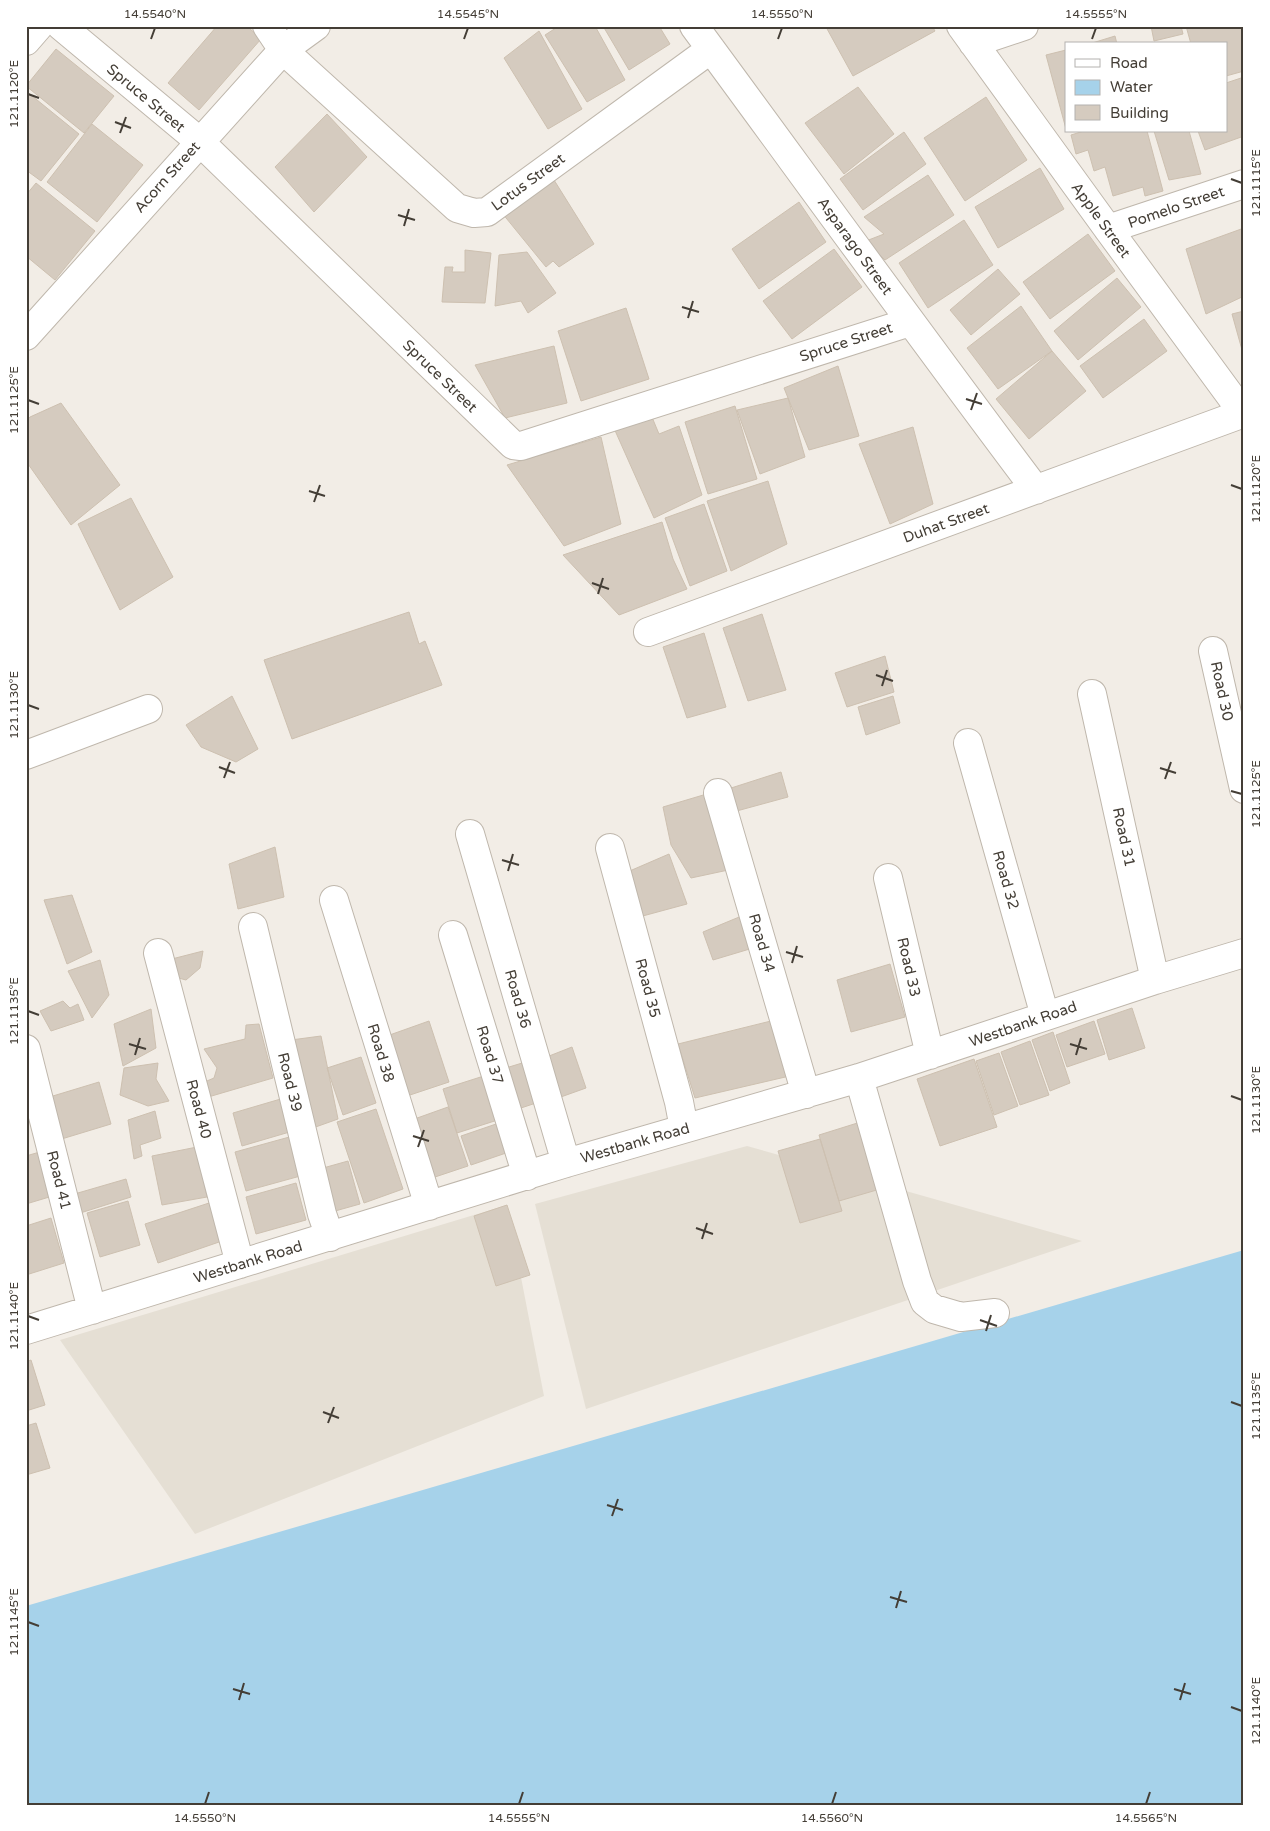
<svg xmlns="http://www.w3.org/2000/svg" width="1270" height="1831" viewBox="0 0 1270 1831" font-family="'Varela Round',sans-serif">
<rect width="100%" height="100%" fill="#f2ede6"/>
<path fill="#e5dfd4" d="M 747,1146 L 1082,1241 L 586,1409 L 535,1204 Z
M 507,1205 L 544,1396 L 195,1534 L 60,1340 Z"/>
<path fill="#a6d2ea" d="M 1244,1250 L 1244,1805 L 26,1805 L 26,1606 Z"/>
<path fill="#d5cbbf" stroke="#cdc0b0" d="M 217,26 L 247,26 L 261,39 L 199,110 L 168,83 Z
M 559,26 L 595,26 L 625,80 L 587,102 L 545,35 Z
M 603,26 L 659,26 L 670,44 L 629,70 Z
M 932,26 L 935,31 L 853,76 L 826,27 Z
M 1151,26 L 1181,26 L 1183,34 L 1154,41 Z
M 1186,26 L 1244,26 L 1244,71 L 1226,76 L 1226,44 L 1191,44 Z
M 539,31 L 582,109 L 548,129 L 504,58 Z
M 1115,36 L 1117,44 L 1089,44 Z
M 56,49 L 114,96 L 84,133 L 26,86 Z
M 1066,50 L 1066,129 L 1046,55 Z
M 1244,77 L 1244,136 L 1205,150 L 1198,131 L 1226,131 L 1226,83 Z
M 858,87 L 894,134 L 844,174 L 805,123 Z
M 26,91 L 79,134 L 41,181 L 26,170 Z
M 986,97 L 1027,160 L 965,201 L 924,138 Z
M 327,114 L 367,157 L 314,212 L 275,167 Z
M 92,124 L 143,165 L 97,222 L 47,182 Z
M 1084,131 L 1147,131 L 1163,191 L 1145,196 L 1143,187 L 1113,196 L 1105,167 L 1094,171 L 1088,150 L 1076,154 L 1071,135 Z
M 1154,131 L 1189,131 L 1201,174 L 1169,180 Z
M 904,132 L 926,164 L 863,210 L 840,179 Z
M 1040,168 L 1064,209 L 998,248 L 975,207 Z
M 928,175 L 954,215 L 885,260 L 866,241 L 884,234 L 864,217 Z
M 554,180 L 594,244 L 559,267 L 553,261 L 546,267 L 502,213 Z
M 36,183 L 95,231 L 55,280 L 26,256 L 26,195 Z
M 799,202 L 826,242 L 759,289 L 732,249 Z
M 964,220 L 993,265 L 928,308 L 899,263 Z
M 1244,228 L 1244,296 L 1206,314 L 1186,249 Z
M 1088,234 L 1115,271 L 1050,319 L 1023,282 Z
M 834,249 L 862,287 L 792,339 L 763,301 Z
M 465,250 L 491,253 L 485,303 L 442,302 L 445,267 L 453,267 L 452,272 L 465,272 Z
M 527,252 L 556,293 L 528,313 L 521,301 L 495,306 L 499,255 Z
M 998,269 L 1020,294 L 971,335 L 950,310 Z
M 1117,278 L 1141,307 L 1078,360 L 1054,331 Z
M 1021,306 L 1052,351 L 998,389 L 967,348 Z
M 626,308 L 649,379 L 581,401 L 558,331 Z
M 1244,311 L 1244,357 L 1232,314 Z
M 1144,319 L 1167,351 L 1103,398 L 1080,366 Z
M 554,346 L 567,403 L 505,418 L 475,365 Z
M 1052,351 L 1086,391 L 1029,439 L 996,399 Z
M 838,366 L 859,436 L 809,450 L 784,388 Z
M 788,398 L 805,457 L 760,474 L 737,410 Z
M 61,403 L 120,485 L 71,525 L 26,461 L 26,421 L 30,417 Z
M 735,406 L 757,479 L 708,494 L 685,422 Z
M 649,410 L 659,434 L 679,426 L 702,495 L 654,518 L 613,426 Z
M 913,427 L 933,504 L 890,524 L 859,444 Z
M 601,437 L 621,524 L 564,546 L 507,465 Z
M 768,481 L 787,544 L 731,571 L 707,501 Z
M 131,498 L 173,577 L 120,610 L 78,524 Z
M 704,504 L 727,571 L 690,586 L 665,518 Z
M 662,522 L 673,559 L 687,589 L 619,615 L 563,555 Z
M 409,612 L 419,644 L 425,641 L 442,685 L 292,739 L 264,660 Z
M 762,614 L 786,690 L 748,701 L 723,628 Z
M 704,633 L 726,707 L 687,718 L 663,647 Z
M 885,656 L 894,692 L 847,707 L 835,673 Z
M 232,696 L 258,749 L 236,762 L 201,747 L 186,725 Z
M 893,696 L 900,723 L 866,735 L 858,707 Z
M 781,772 L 788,797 L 733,812 L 728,789 Z
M 710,793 L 733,869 L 691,878 L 671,845 L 663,807 Z
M 275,847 L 284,897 L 238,909 L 229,864 Z
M 669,854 L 687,904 L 639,917 L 625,873 Z
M 72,895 L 92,952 L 67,964 L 44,900 Z
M 744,915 L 753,948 L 713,960 L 703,932 Z
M 203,951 L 200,968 L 186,980 L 171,976 L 164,961 Z
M 100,960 L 109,995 L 92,1018 L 68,971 Z
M 890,964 L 905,1017 L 851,1032 L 837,980 Z
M 63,1001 L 70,1008 L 78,1004 L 84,1020 L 51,1031 L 40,1011 Z
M 1132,1008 L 1145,1048 L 1109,1060 L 1097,1020 Z
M 151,1009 L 156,1048 L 123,1066 L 114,1024 Z
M 779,1019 L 794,1075 L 695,1098 L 678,1044 Z
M 429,1021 L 449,1082 L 404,1097 L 384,1037 Z
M 1094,1021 L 1105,1054 L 1067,1067 L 1056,1035 Z
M 259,1024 L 273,1078 L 198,1100 L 195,1086 L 214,1078 L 217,1068 L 204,1049 L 245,1039 L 246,1025 Z
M 1053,1032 L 1070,1083 L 1050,1091 L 1032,1040 Z
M 321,1036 L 338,1119 L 310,1129 L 291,1040 Z
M 1030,1041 L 1049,1095 L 1020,1105 L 1001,1052 Z
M 572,1047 L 586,1088 L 558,1098 L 544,1058 Z
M 999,1053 L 1018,1106 L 994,1115 L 976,1061 Z
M 361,1057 L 376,1103 L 343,1115 L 327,1068 Z
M 974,1059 L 997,1127 L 940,1146 L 917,1079 Z
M 532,1060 L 545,1100 L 509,1112 L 496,1071 Z
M 158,1063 L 156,1079 L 169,1101 L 148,1106 L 120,1095 L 124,1068 Z
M 490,1074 L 504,1118 L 457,1133 L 443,1089 Z
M 99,1082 L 111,1124 L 55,1141 L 43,1099 Z
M 284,1098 L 293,1131 L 242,1146 L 233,1113 Z
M 448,1107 L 468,1166 L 426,1180 L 406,1122 Z
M 376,1109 L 403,1189 L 364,1203 L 337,1122 Z
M 155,1111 L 161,1138 L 140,1145 L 142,1156 L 134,1159 L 128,1120 Z
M 867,1120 L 887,1187 L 839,1201 L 819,1135 Z
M 499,1123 L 509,1152 L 471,1165 L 461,1136 Z
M 293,1136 L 304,1175 L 246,1191 L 235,1152 Z
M 820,1139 L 842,1211 L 800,1223 L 778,1151 Z
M 197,1147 L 207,1197 L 162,1205 L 152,1156 Z
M 43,1151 L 56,1195 L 26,1204 L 26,1156 Z
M 348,1161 L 360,1204 L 328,1213 L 316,1170 Z
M 126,1179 L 131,1197 L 77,1214 L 71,1195 Z
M 296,1183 L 306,1220 L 256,1234 L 246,1197 Z
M 128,1201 L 140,1245 L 100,1257 L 87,1213 Z
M 209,1203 L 222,1241 L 158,1263 L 145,1224 Z
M 507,1205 L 530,1275 L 496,1286 L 474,1216 Z
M 51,1218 L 64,1263 L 26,1275 L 26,1226 Z
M 31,1360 L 45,1405 L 26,1411 L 26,1362 Z
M 36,1423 L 50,1468 L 26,1475 L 26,1426 Z"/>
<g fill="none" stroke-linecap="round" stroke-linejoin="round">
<g stroke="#bfb7ac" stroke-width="30">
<path id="minor" d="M 61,26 L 199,141 L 513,445 L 521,446 L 910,322
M 267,26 L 283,50 L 457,208 L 474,213 L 487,212 L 711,49
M 694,26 C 808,181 920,336 1036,490
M 961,26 L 1108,229 L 1243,413
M 26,41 L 39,26
M 973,43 L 1024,26
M 1108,229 L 1244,184
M 26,336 L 283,50 L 316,26
M 648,632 L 1244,413
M 1213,651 L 1244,789
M 1092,694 L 1155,980
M 968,743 L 1045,1016
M 26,755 L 148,709
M 718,793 L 806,1094
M 470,834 L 566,1163
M 610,848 L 679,1102 L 684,1128
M 888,878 L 930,1055
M 334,900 L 429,1206
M 253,927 L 322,1214 L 330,1237
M 453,935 L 527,1176
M 158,953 L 240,1264
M 26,1049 L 92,1310
M 859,1078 L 917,1281 L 925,1302 L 934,1309 L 961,1317 L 995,1313
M 26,1330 L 566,1163 L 859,1078 L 1155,980 L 1244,953"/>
</g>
<use href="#minor" stroke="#fff" stroke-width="28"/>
</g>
<path fill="none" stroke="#443e36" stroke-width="2" d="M 151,39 L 155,28M 464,39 L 468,28M 778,39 L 782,28M 1092,39 L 1096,28M 28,94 L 39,98M 115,122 L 131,128M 120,133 L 126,117M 1231,179 L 1242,183M 398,215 L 415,220M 404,226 L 409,209M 682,307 L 699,312M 688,318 L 693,301M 966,399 L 982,404M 28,400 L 39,404M 971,410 L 977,393M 1231,485 L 1242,489M 309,491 L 325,496M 314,502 L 320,485M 592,583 L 609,589M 598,594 L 603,578M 876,675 L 893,681M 882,686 L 887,670M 28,705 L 39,709M 219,767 L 235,773M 1160,768 L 1176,773M 224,778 L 230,762M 1165,779 L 1171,762M 1231,791 L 1242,794M 502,860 L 519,865M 508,871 L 513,854M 786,952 L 803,957M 792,963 L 797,946M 28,1011 L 39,1015M 129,1044 L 146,1049M 1070,1044 L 1087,1049M 135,1055 L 140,1038M 1076,1055 L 1081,1038M 1231,1096 L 1242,1100M 413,1136 L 429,1141M 418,1147 L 424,1130M 696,1228 L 713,1234M 702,1239 L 707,1223M 28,1316 L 39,1320M 980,1320 L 997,1326M 986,1331 L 991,1315M 1231,1402 L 1242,1406M 323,1412 L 339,1418M 328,1423 L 334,1407M 607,1505 L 623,1510M 612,1516 L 618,1499M 890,1597 L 907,1602M 896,1608 L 901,1591M 28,1622 L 39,1626M 233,1689 L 250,1694M 1174,1689 L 1191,1694M 239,1700 L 244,1683M 1180,1700 L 1185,1683M 1231,1707 L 1242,1711M 205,1804 L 209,1792M 519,1804 L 523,1792M 832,1804 L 836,1792M 1146,1804 L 1150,1792"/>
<g text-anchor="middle" stroke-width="4" stroke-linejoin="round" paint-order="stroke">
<g font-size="15" fill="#443e36" stroke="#fff">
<text transform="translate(146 98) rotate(40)" y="5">Spruce Street</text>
<text transform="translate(167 177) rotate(-48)" y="5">Acorn Street</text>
<text transform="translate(528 182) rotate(-36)" y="5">Lotus Street</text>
<text transform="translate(1176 207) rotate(-19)" y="5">Pomelo Street</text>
<text transform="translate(1101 220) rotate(54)" y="5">Apple Street</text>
<text transform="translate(855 246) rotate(54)" y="5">Asparago Street</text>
<text transform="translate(846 342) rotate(-18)" y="5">Spruce Street</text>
<text transform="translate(440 376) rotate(44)" y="5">Spruce Street</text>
<text transform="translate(946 523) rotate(-20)" y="5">Duhat Street</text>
<text transform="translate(1222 691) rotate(78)" y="5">Road 30</text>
<text transform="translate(1124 837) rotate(78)" y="5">Road 31</text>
<text transform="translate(1006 880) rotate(74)" y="5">Road 32</text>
<text transform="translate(762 943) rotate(74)" y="5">Road 34</text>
<text transform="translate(909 967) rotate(77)" y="5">Road 33</text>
<text transform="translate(648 988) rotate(75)" y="5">Road 35</text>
<text transform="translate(518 999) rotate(74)" y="5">Road 36</text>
<text transform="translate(1023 1024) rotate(-19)" y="5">Westbank Road</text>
<text transform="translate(381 1053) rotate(73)" y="5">Road 38</text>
<text transform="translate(490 1055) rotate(73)" y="5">Road 37</text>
<text transform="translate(290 1082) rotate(76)" y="5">Road 39</text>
<text transform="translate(199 1109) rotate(75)" y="5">Road 40</text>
<text transform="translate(635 1143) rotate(-16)" y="5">Westbank Road</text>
<text transform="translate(59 1180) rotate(76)" y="5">Road 41</text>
<text transform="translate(248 1262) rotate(-17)" y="5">Westbank Road</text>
</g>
</g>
<rect width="1270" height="1831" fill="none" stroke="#ffffff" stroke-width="55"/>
<rect x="1065" y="42" width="162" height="90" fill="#ffffff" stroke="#b4b2af"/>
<rect x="1075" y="59" width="25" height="8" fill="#ffffff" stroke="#b4b2af"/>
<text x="1110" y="68" font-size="15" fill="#443e36">Road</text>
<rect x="1075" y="80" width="25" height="15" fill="#a6d2ea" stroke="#b4b2af"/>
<text x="1110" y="92" font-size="15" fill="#443e36">Water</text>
<rect x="1075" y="105" width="25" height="15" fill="#d5cbbf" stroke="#b4b2af"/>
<text x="1110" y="118" font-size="15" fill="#443e36">Building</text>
<rect x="28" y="28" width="1214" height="1776" fill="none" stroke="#443e36" stroke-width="2"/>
<g font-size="12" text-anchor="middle" fill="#443e36">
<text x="155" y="18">14.5540°N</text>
<text x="468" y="18">14.5545°N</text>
<text x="782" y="18">14.5550°N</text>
<text x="1096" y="18">14.5555°N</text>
<text transform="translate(14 94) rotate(-90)" y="4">121.1120°E</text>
<text transform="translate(1256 183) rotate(-90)" y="4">121.1115°E</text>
<text transform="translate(14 400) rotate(-90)" y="4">121.1125°E</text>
<text transform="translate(1256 489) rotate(-90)" y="4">121.1120°E</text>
<text transform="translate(14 705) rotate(-90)" y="4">121.1130°E</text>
<text transform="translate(1256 794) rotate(-90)" y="4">121.1125°E</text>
<text transform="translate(14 1011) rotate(-90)" y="4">121.1135°E</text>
<text transform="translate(1256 1100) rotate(-90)" y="4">121.1130°E</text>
<text transform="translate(14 1316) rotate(-90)" y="4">121.1140°E</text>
<text transform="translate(1256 1406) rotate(-90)" y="4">121.1135°E</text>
<text transform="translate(14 1622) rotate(-90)" y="4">121.1145°E</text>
<text transform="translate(1256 1711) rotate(-90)" y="4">121.1140°E</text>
<text x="205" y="1822">14.5550°N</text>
<text x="519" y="1822">14.5555°N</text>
<text x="832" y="1822">14.5560°N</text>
<text x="1146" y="1822">14.5565°N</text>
</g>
</svg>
